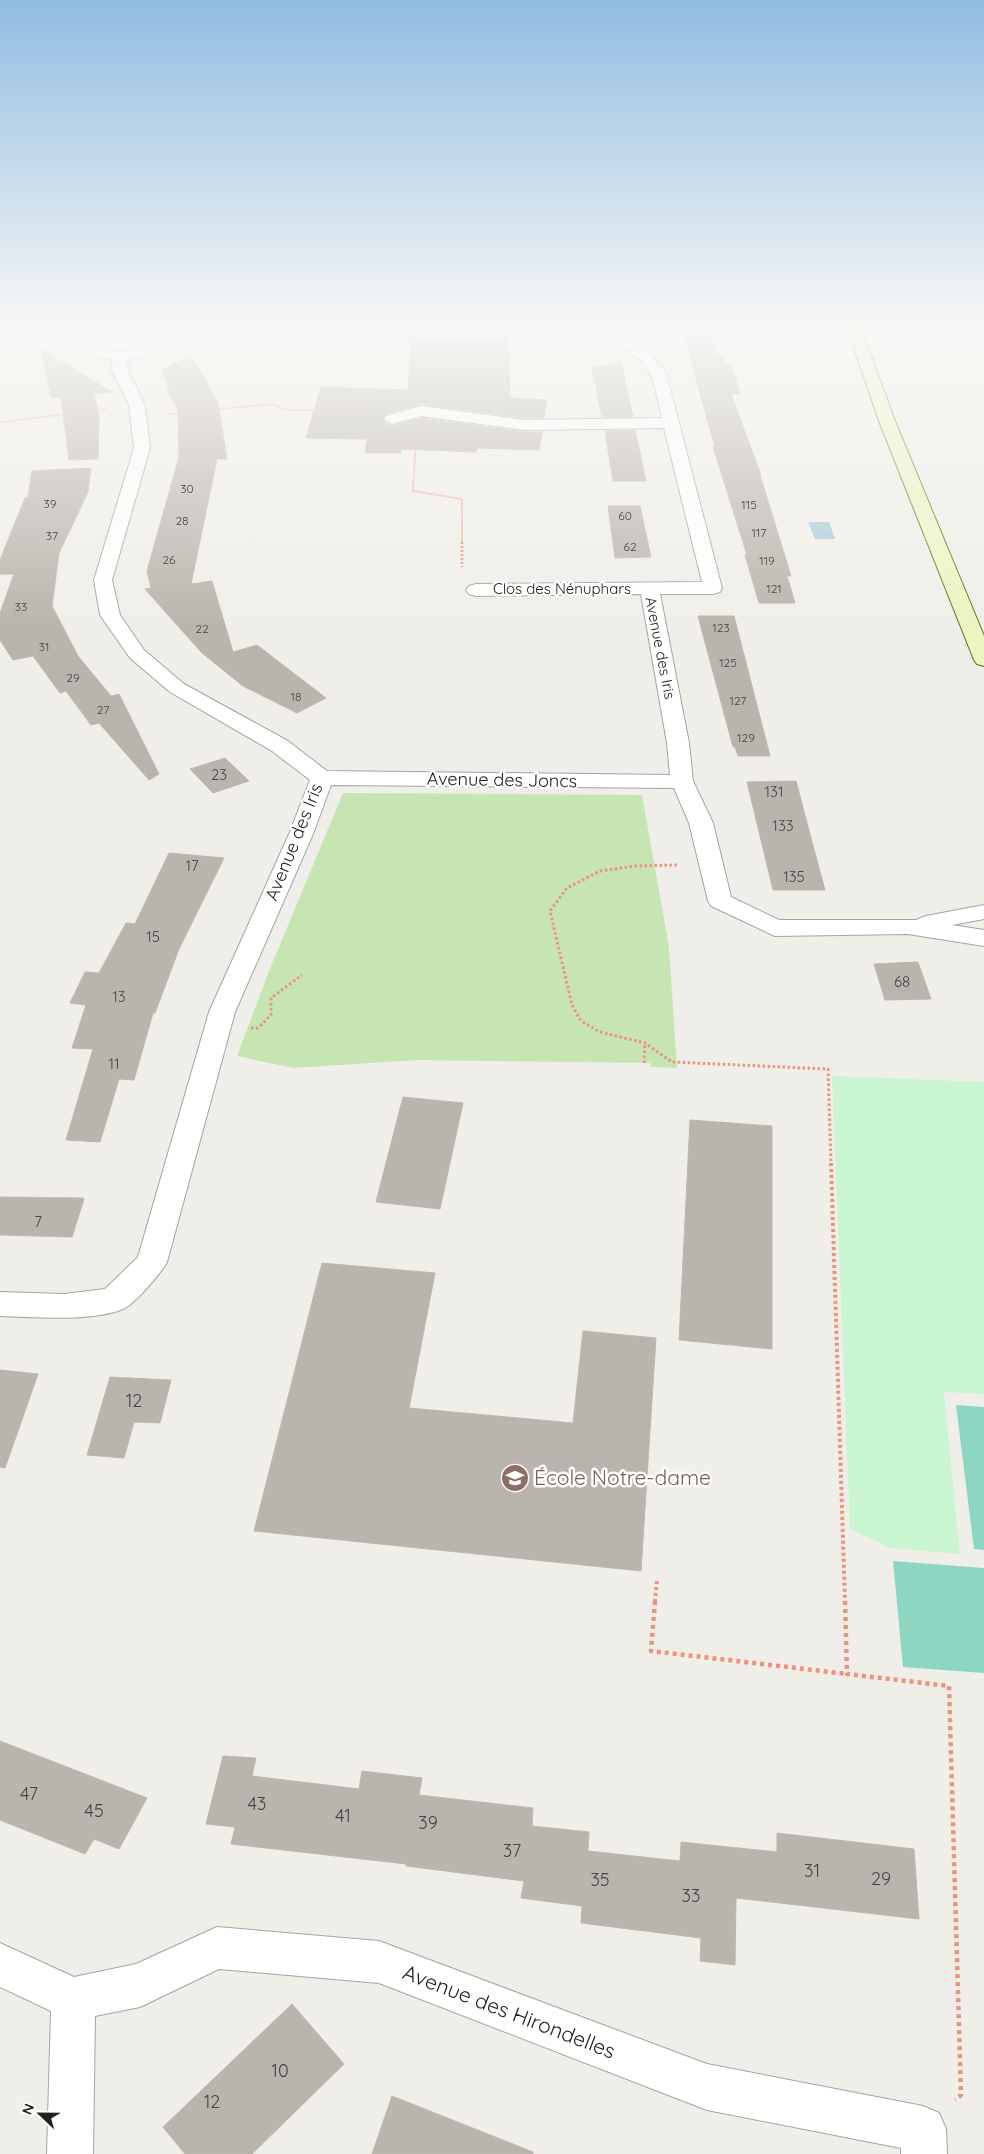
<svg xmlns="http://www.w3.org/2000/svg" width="984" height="2154" viewBox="0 0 984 2154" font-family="Quicksand,sans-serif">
<rect width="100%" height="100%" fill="#f0eee8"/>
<path fill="#c6e5b3" d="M 343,793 L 642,795 L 669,947 L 677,1068 L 651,1067 L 650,1063 L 417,1060 L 293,1068 L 237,1056 L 269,971 Z"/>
<path fill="#caf5d1" d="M 832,1076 L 984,1082 L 984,1394 L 944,1392 L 960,1554 L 891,1548 L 850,1529 Z"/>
<path fill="#8dd7c2" d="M 956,1405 L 984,1407 L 984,1550 L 974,1549 Z
M 893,1561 L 984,1568 L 984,1673 L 903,1667 Z"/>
<path fill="#accad9" d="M 808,522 L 829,522 L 835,539 L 815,539 Z"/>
<path fill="#b9b4ad" stroke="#c0b7ab" d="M 681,325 L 693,327 L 706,325 L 717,353 L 733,370 L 740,394 L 731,394 L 761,475 L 760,475 L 791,576 L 787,576 L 795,603 L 759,603 L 745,555 L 747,555 L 713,447 L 715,447 Z
M 411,338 L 508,338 L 510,398 L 547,400 L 544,418 L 525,418 L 421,404 L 385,414 L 383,421 L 392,426 L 421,418 L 525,432 L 542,432 L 539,450 L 477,448 L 476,452 L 401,449 L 401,453 L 365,453 L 367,439 L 306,438 L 321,387 L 408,390 Z
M 41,349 L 112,392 L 94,394 L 99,417 L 98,459 L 69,460 L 61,397 L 51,398 Z
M 191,356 L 218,402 L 227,459 L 217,459 L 191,584 L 212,581 L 233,652 L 257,645 L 326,698 L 297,713 L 243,686 L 202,653 L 145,589 L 151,588 L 147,571 L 179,457 L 178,410 L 167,390 L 170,390 L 162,370 Z
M 621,362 L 633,417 L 602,417 L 592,368 Z
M 635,430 L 646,481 L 613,481 L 605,431 Z
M 91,468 L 88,492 L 59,553 L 52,606 L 78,656 L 111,696 L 119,694 L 159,774 L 149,780 L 99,723 L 91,725 L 66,691 L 60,693 L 33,656 L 13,660 L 0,640 L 0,613 L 14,574 L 0,574 L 0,560 L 25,498 L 28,498 L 32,471 Z
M 608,506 L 640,506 L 651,557 L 615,558 Z
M 698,616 L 734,616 L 770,756 L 738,756 L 735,747 L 733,747 Z
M 225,758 L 249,781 L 213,793 L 190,769 Z
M 796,781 L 811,838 L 825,890 L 773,890 L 747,782 Z
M 169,853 L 224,858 L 179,949 L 155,1013 L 153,1013 L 134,1080 L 119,1079 L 100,1142 L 66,1140 L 93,1049 L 72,1048 L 86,1005 L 70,1003 L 85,972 L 99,973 L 126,923 L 135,924 Z
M 918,962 L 931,999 L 885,1000 L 874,964 Z
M 403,1097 L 463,1103 L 440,1209 L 376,1202 Z
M 690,1120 L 772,1126 L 772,1349 L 679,1340 Z
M 0,1197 L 83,1198 L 84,1199 L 72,1237 L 0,1235 Z
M 322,1263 L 435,1273 L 409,1408 L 573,1423 L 583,1331 L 656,1338 L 641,1571 L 254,1531 Z
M 0,1370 L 38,1374 L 5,1468 L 0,1467 Z
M 110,1377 L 171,1380 L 160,1423 L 134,1422 L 124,1458 L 87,1455 Z
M 0,1741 L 147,1798 L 119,1849 L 94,1839 L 85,1854 L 0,1820 Z
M 223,1756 L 256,1758 L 252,1776 L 359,1789 L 362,1771 L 422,1778 L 419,1795 L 533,1808 L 532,1826 L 589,1832 L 588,1851 L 680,1861 L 681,1842 L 777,1852 L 777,1833 L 914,1849 L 919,1919 L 736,1898 L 735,1965 L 700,1961 L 701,1938 L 581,1923 L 582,1906 L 521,1898 L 524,1881 L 406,1866 L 406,1864 L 231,1844 L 235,1827 L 206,1824 Z
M 292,2004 L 344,2064 L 252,2154 L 185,2154 L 163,2127 Z
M 392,2096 L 533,2152 L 533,2154 L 372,2154 Z"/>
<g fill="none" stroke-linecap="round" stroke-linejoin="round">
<g stroke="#a4a4a4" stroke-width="2">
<path id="street" d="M 61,325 L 80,325 L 97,334 L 127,329 L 150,333 L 213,325 L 573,325 L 611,334 L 637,344 L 651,354 L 666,373 L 722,588 L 720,592 L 713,594 L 660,594 L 689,743 L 693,781 L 713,823 L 731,897 L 779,920 L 916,920 L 926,916 L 984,905 L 984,919 L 952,925 L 984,930 L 984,946 L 908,934 L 775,936 L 711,906 L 708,901 L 689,823 L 674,788 L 331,785 L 313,834 L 235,1012 L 167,1262 C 161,1273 134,1305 123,1309 C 92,1322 34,1317 0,1316 L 0,1292 L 64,1294 L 105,1289 L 138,1257 L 209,1012 L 289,834 L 310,780 L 272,751 L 170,692 L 130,658 L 100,615 L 94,580 L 134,448 L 129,405 L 111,369 L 113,360 L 91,354 L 83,347 L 86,340 ZM 535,330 C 568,332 634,338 650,373 C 656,386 658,404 662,418 L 525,420 L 421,406 L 386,416 L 384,419 L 392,424 L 421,416 L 525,430 L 664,428 L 702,582 L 476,584 L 469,586 L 466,590 L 469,594 L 476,596 L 641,594 L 667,743 L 670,775 L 327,771 L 288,741 L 184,684 L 144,650 L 120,615 L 112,580 L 150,448 L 145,405 L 127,369 L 128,360 C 141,358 154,354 159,341 L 225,332 ZM 127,337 L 139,339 L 144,343 C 133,354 111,355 98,346 L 108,340 Z
M 217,1927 L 379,1941 L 707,2064 L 923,2106 L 939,2113 L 946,2129 L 947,2154 L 901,2154 L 901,2148 L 707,2110 L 379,1983 L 219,1969 L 140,2007 L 95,2016 L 93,2154 L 47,2154 L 51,2011 L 0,1987 L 0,1943 L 74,1977 L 136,1964 Z"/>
</g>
<g stroke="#5b6f10" stroke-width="2">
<path id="secondary" d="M 846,325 L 860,325 L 895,421 L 984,636 L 984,666 L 977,664 L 974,660 L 879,421 Z"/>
</g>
<path stroke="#ed937b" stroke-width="2" stroke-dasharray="1 1" stroke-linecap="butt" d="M 168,414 L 273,404 L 286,410 L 367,411
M 0,422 L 106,409
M 416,439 L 413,491 L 462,499 L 462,543"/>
<path stroke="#ed937b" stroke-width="2.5" stroke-dasharray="2 2" stroke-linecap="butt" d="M 462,542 L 462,567"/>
<path stroke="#ed937b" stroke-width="3" stroke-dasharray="2.5 2.5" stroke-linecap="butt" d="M 677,865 L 635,866 L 600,871 L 567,888 L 550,911 L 572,1005 L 581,1021 L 600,1032 L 645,1043 L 672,1062 L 828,1069 L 831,1164
M 251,1028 L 258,1028 L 271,1015 L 271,998 L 302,975
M 644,1063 L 645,1043"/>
<path stroke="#ed937b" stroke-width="4" stroke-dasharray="3 3" stroke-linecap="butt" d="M 831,1163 L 845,1602
M 655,1602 L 657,1579"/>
<path stroke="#ed937b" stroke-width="4.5" stroke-dasharray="4 4" stroke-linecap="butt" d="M 655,1601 L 651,1651 L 847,1674
M 845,1601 L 847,1674 L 949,1686 L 961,2095 L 955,2100"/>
<use href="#street" fill="#fff" fill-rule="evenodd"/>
<use href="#secondary" fill="#ecf4c1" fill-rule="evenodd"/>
</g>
<linearGradient id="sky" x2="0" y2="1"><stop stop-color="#90bde2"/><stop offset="0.52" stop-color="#f8f7f5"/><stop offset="1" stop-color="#f8f7f5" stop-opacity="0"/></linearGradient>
<rect width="984" height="627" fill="url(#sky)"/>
<defs>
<g id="school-disc" transform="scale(1.4375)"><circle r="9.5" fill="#8d6e63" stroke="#fff"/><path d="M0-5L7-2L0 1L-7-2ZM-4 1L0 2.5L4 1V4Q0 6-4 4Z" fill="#fff"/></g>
</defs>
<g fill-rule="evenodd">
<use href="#school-disc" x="515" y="1478"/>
</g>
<g text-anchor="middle" stroke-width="5" stroke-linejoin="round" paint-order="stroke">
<g font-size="12" fill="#464543">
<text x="187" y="493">30</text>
<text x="50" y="508">39</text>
<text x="749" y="509">115</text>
<text x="625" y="520">60</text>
<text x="182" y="525">28</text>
<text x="759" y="537">117</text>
<text x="52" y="540">37</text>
<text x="630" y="551">62</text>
<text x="169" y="564">26</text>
<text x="767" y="565">119</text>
<text x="774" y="593">121</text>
<text x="21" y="611">33</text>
<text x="721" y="632">123</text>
<text x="202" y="633">22</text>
<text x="44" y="651">31</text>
<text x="728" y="667">125</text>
<text x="73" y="682">29</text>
<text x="296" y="701">18</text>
<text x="738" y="705">127</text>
<text x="103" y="714">27</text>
<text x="746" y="742">129</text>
</g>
<g font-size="15" fill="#202020" stroke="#fff">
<text x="562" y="594">Clos des Nénuphars</text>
<text transform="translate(660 648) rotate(79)" y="5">Avenue des Iris</text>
</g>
<g font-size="15" fill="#464543">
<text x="219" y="780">23</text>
<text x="774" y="797">131</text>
<text x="783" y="831">133</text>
<text x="192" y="871">17</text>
<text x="794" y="882">135</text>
<text x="153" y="942">15</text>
<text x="902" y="987">68</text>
<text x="119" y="1002">13</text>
<text x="114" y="1069">11</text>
<text x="38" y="1227">7</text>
</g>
<g font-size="18" fill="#202020" stroke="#fff">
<text transform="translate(502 780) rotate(1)" y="6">Avenue des Joncs</text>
<text transform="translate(294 842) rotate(-68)" y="6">Avenue des Iris</text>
</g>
<g font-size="18" fill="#464543">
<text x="134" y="1407">12</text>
<text x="29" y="1800">47</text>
<text x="257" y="1810">43</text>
<text x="94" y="1817">45</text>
<text x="343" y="1822">41</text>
<text x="428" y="1829">39</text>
<text x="512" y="1857">37</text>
<text x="812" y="1877">31</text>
<text x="881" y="1885">29</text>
<text x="600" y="1886">35</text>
<text x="691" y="1902">33</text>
<text x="280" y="2077">10</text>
<text x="212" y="2108">12</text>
</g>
<g font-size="21" fill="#785e54" stroke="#fff" text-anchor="start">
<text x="534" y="1485">École Notre-dame</text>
</g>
<g font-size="21" fill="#202020" stroke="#fff">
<text transform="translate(509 2012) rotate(21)" y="7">Avenue des Hirondelles</text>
</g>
</g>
<g transform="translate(40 2114) rotate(292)" stroke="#ffffff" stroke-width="4" paint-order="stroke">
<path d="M0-4L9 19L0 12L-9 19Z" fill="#202020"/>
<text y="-8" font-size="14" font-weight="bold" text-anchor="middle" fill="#202020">N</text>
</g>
</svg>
